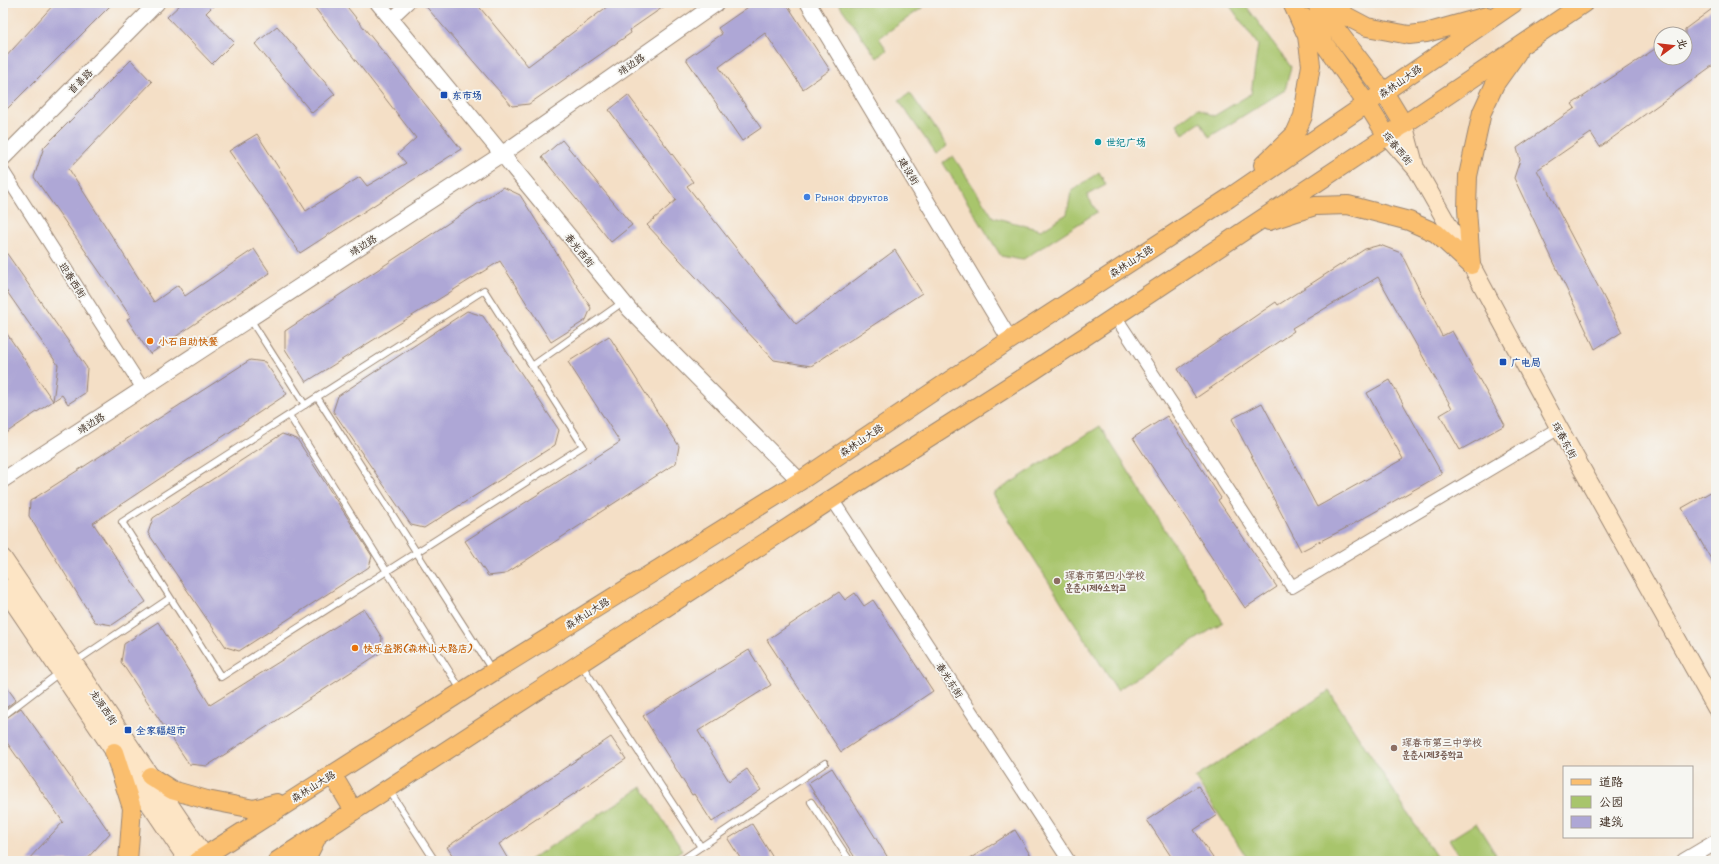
<svg xmlns="http://www.w3.org/2000/svg" width="1719" height="864" viewBox="0 0 1719 864" font-family="Kalam,'LXGW WenKai TC','Poor Story',sans-serif">
<rect width="100%" height="100%" fill="#f6f6f2"/>
<filter id="ink" filterUnits="userSpaceOnUse"><feTurbulence type="fractalNoise" baseFrequency=".025" numOctaves="2"/><feDisplacementMap in="SourceGraphic" scale="8" xChannelSelector="R" yChannelSelector="G"/><feConvolveMatrix kernelMatrix="1 2 1 2 8 2 1 2 1" color-interpolation-filters="sRGB"/></filter>
<filter id="wash" filterUnits="userSpaceOnUse"><feTurbulence type="fractalNoise" baseFrequency=".012" numOctaves="4" result="noise"/><feDisplacementMap in="SourceGraphic" scale="16" xChannelSelector="R" yChannelSelector="G"/><feGaussianBlur stdDeviation="0.9" result="paint"/><feColorMatrix in="noise" values="0 0 0 0 0 0 0 0 0 0 0 0 0 0 0 0 0 1.4 0 .05"/><feComposite in="paint" operator="in"/></filter>
<g filter="url(#wash)">
<rect width="100%" height="100%" fill="#f4dfc6"/>
<path fill="#a8c56c" stroke="#727845" d="M 838,3 L 921,3 L 922,8 L 879,38 L 887,50 L 877,58 Z
M 1228,3 L 1244,3 L 1291,67 L 1285,90 L 1209,137 L 1201,122 L 1183,134 L 1177,124 L 1198,108 L 1214,116 L 1251,94 L 1258,45 Z
M 910,93 L 947,146 L 936,154 L 899,101 Z
M 953,156 L 993,217 L 1041,230 L 1067,214 L 1071,192 L 1099,172 L 1106,185 L 1087,195 L 1097,212 L 1022,260 L 1001,256 L 943,163 Z
M 1100,426 L 1223,622 L 1117,690 L 993,494 Z
M 1329,691 L 1439,861 L 1249,861 L 1195,778 Z
M 642,787 L 682,850 L 665,861 L 528,861 Z
M 1476,823 L 1500,861 L 1462,861 L 1449,840 Z"/>
<g id="blocks">
<path fill="#aea7d6" d="M 55,3 L 113,3 L 3,113 L 3,60 Z
M 182,3 L 216,3 L 206,13 L 234,42 L 212,64 L 167,17 Z
M 311,3 L 344,3 L 461,149 L 300,253 L 229,151 L 257,134 L 306,211 L 360,177 L 367,186 L 406,163 L 398,154 L 416,138 Z
M 423,3 L 476,3 L 528,66 L 612,3 L 669,3 L 630,30 L 631,33 L 529,104 L 512,106 Z
M 754,3 L 786,3 L 830,70 L 803,89 L 765,33 L 719,67 L 761,128 L 742,141 L 686,59 L 722,34 L 718,28 Z
M 1716,6 L 1716,63 L 1600,147 L 1591,133 L 1537,170 L 1622,332 L 1595,349 L 1514,178 L 1520,160 L 1517,148 L 1575,108 L 1572,104 L 1661,45 L 1661,58 L 1685,58 L 1685,29 Z
M 277,26 L 335,94 L 312,113 L 255,44 Z
M 131,60 L 152,82 L 69,169 L 154,302 L 178,285 L 185,296 L 254,249 L 270,273 L 150,354 L 127,319 L 131,317 L 34,177 L 44,147 Z
M 628,95 L 693,182 L 687,186 L 796,324 L 895,250 L 922,293 L 811,366 L 774,360 L 647,225 L 676,200 L 609,110 Z
M 562,140 L 632,225 L 611,242 L 542,157 Z
M 503,187 L 520,195 L 591,308 L 586,320 L 551,342 L 500,261 L 306,382 L 285,349 L 285,331 Z
M 1380,245 L 1401,253 L 1442,336 L 1452,331 L 1505,425 L 1460,450 L 1440,415 L 1452,408 L 1378,277 L 1292,328 L 1294,331 L 1196,398 L 1178,369 L 1276,302 L 1278,305 L 1365,249 Z
M 3,248 L 87,368 L 85,393 L 68,404 L 62,395 L 3,435 L 3,328 L 53,401 L 58,365 L 3,286 Z
M 467,311 L 483,316 L 559,430 L 555,445 L 424,528 L 411,525 L 333,411 L 338,396 Z
M 609,336 L 679,446 L 676,463 L 505,574 L 488,576 L 465,541 L 620,442 L 568,362 Z
M 250,360 L 265,362 L 287,394 L 93,523 L 146,602 L 112,625 L 95,622 L 29,516 L 30,501 Z
M 1390,380 L 1442,474 L 1348,527 L 1301,551 L 1232,419 L 1262,403 L 1317,507 L 1403,459 L 1367,393 Z
M 1167,416 L 1221,498 L 1218,500 L 1277,587 L 1245,608 L 1133,438 Z
M 282,434 L 297,439 L 372,556 L 369,567 L 239,651 L 226,647 L 148,533 L 153,518 Z
M 1716,489 L 1716,568 L 1682,508 Z
M 839,592 L 845,600 L 855,593 L 864,606 L 873,600 L 933,691 L 841,752 L 767,640 Z
M 364,609 L 382,638 L 380,653 L 207,766 L 189,764 L 121,662 L 124,644 L 158,622 L 210,705 Z
M 749,650 L 771,685 L 698,731 L 729,781 L 747,769 L 761,790 L 712,822 L 694,794 L 692,795 L 643,716 Z
M 3,682 L 16,700 L 3,710 Z
M 21,708 L 110,833 L 85,861 L 27,861 L 63,822 L 3,737 L 3,720 Z
M 611,737 L 626,759 L 499,844 L 509,861 L 456,861 L 447,847 Z
M 832,768 L 890,861 L 857,861 L 808,783 Z
M 1198,786 L 1217,815 L 1194,830 L 1215,861 L 1174,861 L 1147,820 Z
M 752,824 L 775,861 L 742,861 L 728,839 Z
M 1015,830 L 1034,861 L 966,861 Z"/>
</g>
</g>
<g filter="url(#ink)">
<use href="#blocks" fill-opacity="0" stroke="#988472" stroke-width="1"/>
<g fill="none" stroke-linecap="round" stroke-linejoin="round">
<g stroke="#988472" stroke-width="8">
<path id="service" d="M 484,290 L 583,446 L 221,677 L 122,522 Z
M 250,319 L 305,405
M 532,366 L 623,302
M 317,397 L 492,670
M 289,415 L 461,690
M 75,662 L 170,598
M 581,664 L 701,847
M 3,716 L 59,673
M 389,790 L 435,861
M 811,802 L 850,861
M 680,861 L 825,763"/>
</g>
<g stroke="#988472" stroke-width="14">
<path id="minor" d="M 391,19 L 408,3
M 3,171 L 143,389
M 1115,316 L 1292,587 L 1559,428
M 832,499 L 1069,861"/>
</g>
<g stroke="#988472" stroke-width="17">
<path id="tertiary" d="M 378,3 L 630,310 L 800,481
M 808,3 L 1010,340
M 3,158 L 157,3
M 3,480 L 502,154 L 717,3
M 1684,861 L 1716,842"/>
</g>
<g stroke="#988472" stroke-width="19">
<path id="secondary" d="M 1404,125 L 1415,166
M 1387,136 L 1417,170 L 1471,265 L 1559,428 L 1716,708
M 3,558 L 208,861
M 3,587 L 188,861"/>
</g>
<g stroke="#988472" stroke-width="20">
<path id="primary" d="M 1316,3 L 1384,92 L 1404,125
M 1329,3 L 1348,17 L 1367,27 L 1409,35 L 1426,33 L 1487,16
M 1306,18 L 1367,104 L 1387,136
M 1263,165 L 1295,134 L 1303,116 L 1311,65 L 1307,36 L 1292,3
M 1269,221 L 1315,206 L 1348,205 L 1409,221 L 1436,233 L 1471,265
M 1471,265 L 1467,209 L 1468,176 L 1482,112 L 1495,84 L 1517,53
M 114,752 L 132,808 L 128,861
M 332,774 L 354,811
M 150,776 L 172,790 L 207,800 L 254,809 L 277,803
M 197,861 L 493,672 L 800,481 L 1010,340 L 1229,198 L 1514,3
M 277,861 L 832,499 L 1033,371 L 1387,136 L 1584,3
M 305,861 L 318,835"/>
</g>
<use href="#service" stroke="#fff" stroke-width="6"/>
<use href="#minor" stroke="#fff" stroke-width="12"/>
<use href="#tertiary" stroke="#fff" stroke-width="15"/>
<use href="#secondary" stroke="#fde5c5" stroke-width="17"/>
<use href="#primary" stroke="#fabe6e" stroke-width="18"/>
</g>
</g>
<g fill="#1a4fb4" stroke="#f6f6f2" stroke-width="1.5">
<rect x="440" y="91" width="8" height="8" rx="2"/>
<rect x="1499" y="358" width="8" height="8" rx="2"/>
<rect x="124" y="726" width="8" height="8" rx="2"/>
</g>
<circle fill="#0f9aa8" stroke="#f6f6f2" stroke-width="1.5" cx="1098" cy="142" r="4"/>
<circle fill="#3f7fe0" stroke="#f6f6f2" stroke-width="1.5" cx="807" cy="197" r="4"/>
<g fill="#e8710a" stroke="#f6f6f2" stroke-width="1.5">
<circle cx="150" cy="341" r="4"/>
<circle cx="355" cy="648" r="4"/>
</g>
<g fill="#8d6e63" stroke="#f6f6f2" stroke-width="1.5">
<circle cx="1057" cy="581" r="4"/>
<circle cx="1394" cy="748" r="4"/>
</g>
<g text-anchor="middle" stroke-width="3.5" stroke-linejoin="round" paint-order="stroke">
<g font-size="10" fill="#3b2a1e" stroke="#f6f6f2">
<text transform="translate(631 64) rotate(-35)" y="4">靖边路</text>
<text transform="translate(80 81) rotate(-45)" y="4">首善路</text>
<text transform="translate(1400 81) rotate(-35)" y="4">森林山大路</text>
<text transform="translate(1398 148) rotate(50)" y="4">珲春西街</text>
<text transform="translate(909 171) rotate(59)" y="4">建设街</text>
<text transform="translate(363 245) rotate(-33)" y="4">靖边路</text>
<text transform="translate(580 250) rotate(51)" y="4">春光西街</text>
<text transform="translate(1131 261) rotate(-33)" y="4">森林山大路</text>
<text transform="translate(73 280) rotate(57)" y="4">迎春西街</text>
<text transform="translate(91 423) rotate(-33)" y="4">靖边路</text>
<text transform="translate(861 440) rotate(-34)" y="4">森林山大路</text>
<text transform="translate(1565 440) rotate(61)" y="4">珲春东街</text>
<text transform="translate(587 613) rotate(-32)" y="4">森林山大路</text>
<text transform="translate(950 680) rotate(57)" y="4">春光东街</text>
<text transform="translate(104 707) rotate(56)" y="4">龙源西街</text>
<text transform="translate(313 786) rotate(-32)" y="4">森林山大路</text>
</g>
<g font-size="10" font-weight="bold" fill="#164399" stroke="#f6f6f2" text-anchor="start">
<text x="452" y="99">东市场</text>
<text x="1511" y="366">广电局</text>
<text x="136" y="734">全家福超市</text>
</g>
<g font-size="10" font-weight="bold" fill="#0d838f" stroke="#f6f6f2" text-anchor="start">
<text x="1106" y="146">世纪广场</text>
</g>
<g font-size="10" font-weight="bold" fill="#366cbe" stroke="#f6f6f2" text-anchor="start">
<text x="815" y="201">Рынок фруктов</text>
</g>
<g font-size="10" font-weight="bold" fill="#c56008" stroke="#f6f6f2" text-anchor="start">
<text x="158" y="345">小石自助快餐</text>
<text x="363" y="652">快乐益粥(森林山大路店)</text>
</g>
<g font-size="10" font-weight="bold" fill="#785e54" stroke="#f6f6f2" text-anchor="start">
<text x="1065" y="579">珲春市第四小学校<tspan x="1065" dy="12">훈춘시제4소학교</tspan></text>
<text x="1402" y="746">珲春市第三中学校<tspan x="1402" dy="12">훈춘시제3중학교</tspan></text>
</g>
</g>
<rect width="1719" height="864" fill="none" stroke="#f6f6f2" stroke-width="16"/>
<rect x="1563" y="766" width="130" height="72" fill="#f6f6f2" stroke="#aba49d"/>
<rect x="1571" y="779" width="20" height="6" fill="#fabe6e" stroke="#aba49d"/>
<text x="1599" y="786" font-size="12" fill="#3b2a1e">道路</text>
<rect x="1571" y="796" width="20" height="12" fill="#a8c56c" stroke="#aba49d"/>
<text x="1599" y="806" font-size="12" fill="#3b2a1e">公园</text>
<rect x="1571" y="816" width="20" height="12" fill="#aea7d6" stroke="#aba49d"/>
<text x="1599" y="826" font-size="12" fill="#3b2a1e">建筑</text>
<g transform="translate(1673 46) rotate(75)"><circle r="19" fill="#f6f6f2" stroke="#aba49d"/>
<path d="M0-3L7 15L0 10L-7 15Z" fill="#c8321e"/>
<text y="-6" font-size="11" font-weight="bold" text-anchor="middle" fill="#3b2a1e">北</text>
</g>
</svg>
